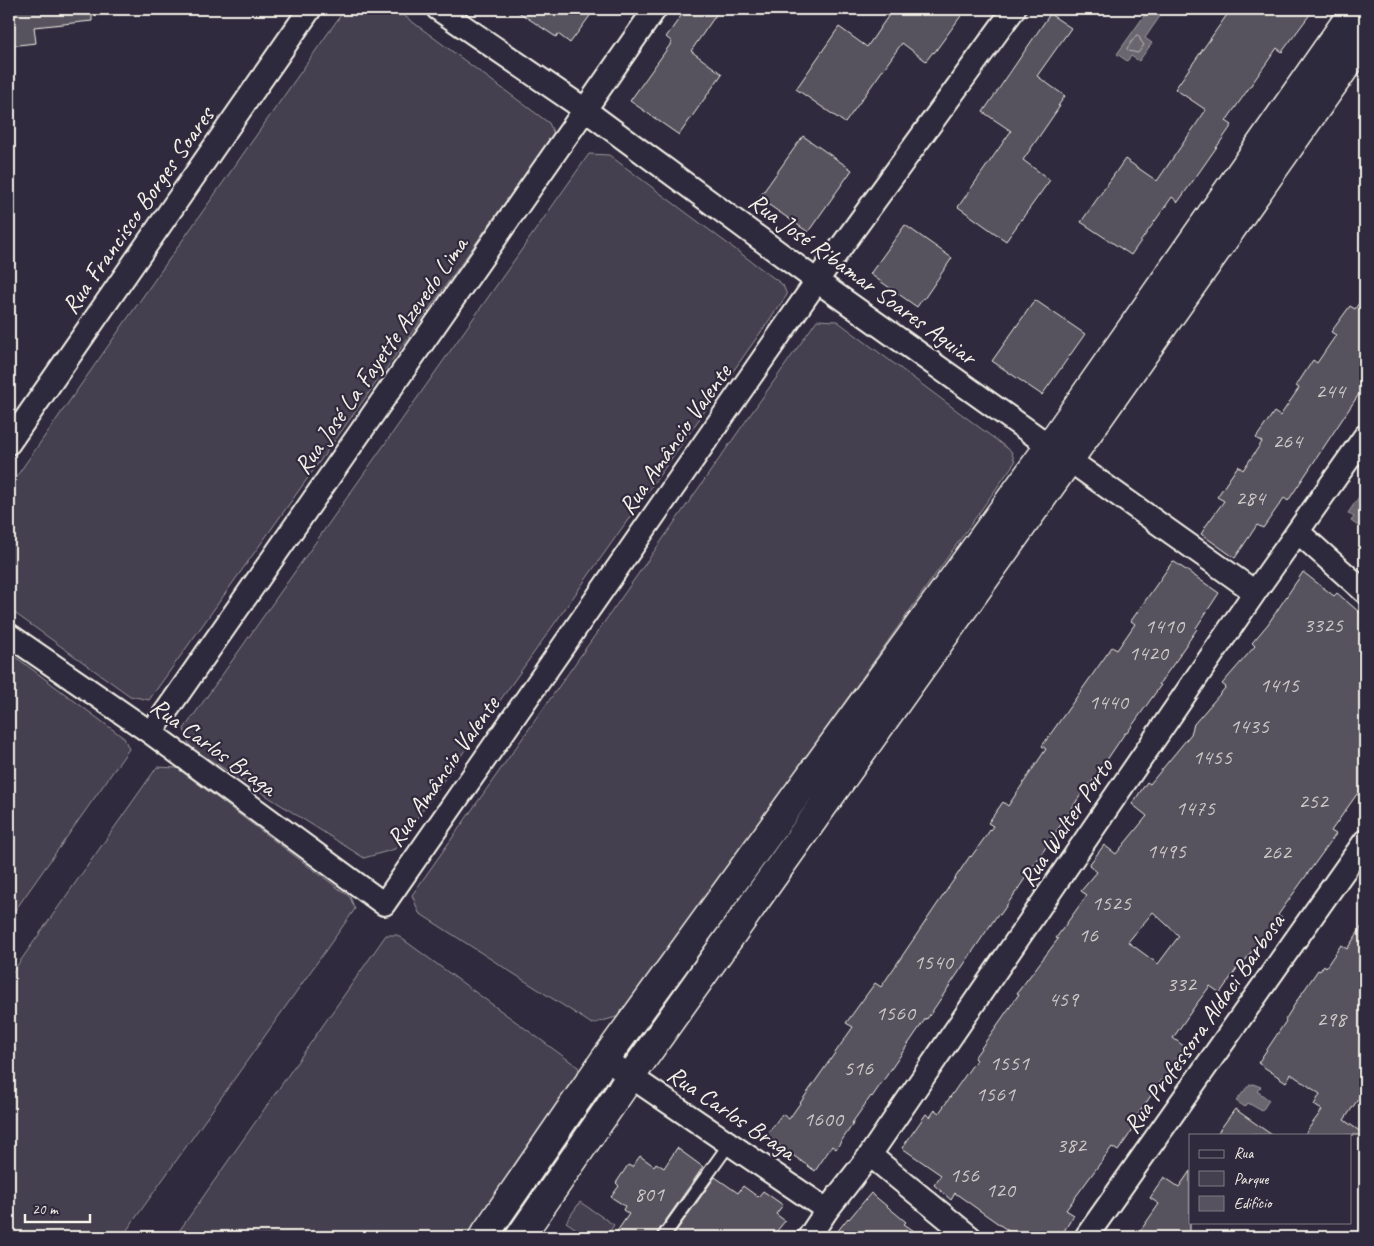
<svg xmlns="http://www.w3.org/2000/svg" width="1374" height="1246" viewBox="0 0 1374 1246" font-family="Caveat,sans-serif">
<rect width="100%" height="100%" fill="#2f2a3d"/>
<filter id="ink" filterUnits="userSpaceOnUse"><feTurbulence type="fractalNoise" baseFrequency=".02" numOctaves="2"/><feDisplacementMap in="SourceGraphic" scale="10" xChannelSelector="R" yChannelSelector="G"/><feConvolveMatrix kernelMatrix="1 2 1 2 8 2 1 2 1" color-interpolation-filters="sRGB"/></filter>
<g filter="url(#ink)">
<path fill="#454050" stroke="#9c989c" d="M 345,9 L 395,9 L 549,123 L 554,134 L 149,700 L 130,696 L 9,609 L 9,487 Z
M 589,154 L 609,155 L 783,285 L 787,295 L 395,849 L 364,858 L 190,747 L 184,729 Z
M 817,320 L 837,321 L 1011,451 L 1015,462 L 623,1015 L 592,1024 L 419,913 L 412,895 Z
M 9,652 L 124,738 L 129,749 L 9,919 Z
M 157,767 L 177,768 L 350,897 L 355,909 L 122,1237 L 9,1237 L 9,977 Z
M 386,935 L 397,935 L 578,1067 L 582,1078 L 469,1237 L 175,1237 Z
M 580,1202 L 614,1225 L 606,1237 L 588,1237 L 566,1222 Z"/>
<path fill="#6a6670" stroke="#a19ea0" d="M 1149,9 L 1165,9 L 1145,38 L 1152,43 L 1139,61 L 1131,56 L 1127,61 L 1117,54 Z
M 1365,488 L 1365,516 L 1358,526 L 1351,521 L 1354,517 L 1348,513 Z
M 1253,1084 L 1261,1087 L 1257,1091 L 1269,1100 L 1262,1111 L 1248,1103 L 1245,1107 L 1236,1101 L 1249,1085 Z"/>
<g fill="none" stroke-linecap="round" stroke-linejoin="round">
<path stroke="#bdb9b8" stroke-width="1" d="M 1137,35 L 1139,36 L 1141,41 L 1144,45 L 1138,53 L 1129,51 L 1127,49 Z"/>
</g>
<path fill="#56525f" stroke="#f4f1e8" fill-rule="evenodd" d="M 9,9 L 92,9 L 92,21 L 34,27 L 36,43 L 9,46 Z
M 514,9 L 595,9 L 570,43 L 558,34 L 556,37 Z
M 686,9 L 720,9 L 691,51 L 722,74 L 679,135 L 630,101 L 672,42 L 666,37 Z
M 893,9 L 966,9 L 934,53 L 933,52 L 926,61 L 902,43 L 845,123 L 796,89 L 839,27 L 867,47 Z
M 1231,9 L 1314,9 L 1282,52 L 1277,48 L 1226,121 L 1232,125 L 1200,171 L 1178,202 L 1172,197 L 1131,255 L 1081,222 L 1125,159 L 1157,181 L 1206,110 L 1175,89 Z
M 1050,14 L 1071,28 L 1037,76 L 1065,96 L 1058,106 L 1060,106 L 1023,160 L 1050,180 L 1006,241 L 958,207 L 1011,131 L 983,112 Z
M 803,136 L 852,170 L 808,232 L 759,198 Z
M 905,225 L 952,258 L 924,299 L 923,298 L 917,307 L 870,274 Z
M 1365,294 L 1365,385 L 1288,501 L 1284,498 L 1263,528 L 1257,525 L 1235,558 L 1201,534 L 1205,528 L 1205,527 L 1224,501 L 1217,497 L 1238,466 L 1243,470 L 1262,442 L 1256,438 L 1274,412 L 1280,416 L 1299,388 L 1296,386 L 1313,360 L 1317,363 L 1336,335 L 1331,332 L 1350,306 L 1355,309 Z
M 1035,300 L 1085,334 L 1042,395 L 992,361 Z
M 1173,561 L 1219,593 L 1196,628 L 1197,629 L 1179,655 L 1180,655 L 1159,684 L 1161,685 L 1127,733 L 1125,733 L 1090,785 L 1088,784 L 1018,889 L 1000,915 L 998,914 L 927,1019 L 926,1018 L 872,1097 L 871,1096 L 852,1123 L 853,1124 L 836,1149 L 832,1146 L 815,1171 L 766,1136 L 782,1114 L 789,1119 L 853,1027 L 846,1023 L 875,983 L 881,987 L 970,856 L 971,857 L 993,826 L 988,823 L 1003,802 L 1008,806 L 1046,749 L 1042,746 L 1112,647 L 1117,650 L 1135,624 L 1131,621 Z
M 1303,572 L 1334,596 L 1337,593 L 1365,617 L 1365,799 L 1357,794 L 1331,831 L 1336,834 L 1278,915 L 1282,917 L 1264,944 L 1259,941 L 1240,968 L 1238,967 L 1220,993 L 1210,986 L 1195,1006 L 1173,1038 L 1185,1047 L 1134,1120 L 1138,1122 L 1118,1151 L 1112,1147 L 1066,1210 L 1074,1215 L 1064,1231 L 1063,1231 L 1059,1237 L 1017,1237 L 955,1193 L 951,1200 L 934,1185 L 941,1175 L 902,1148 L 926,1114 L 930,1117 L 935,1110 L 939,1113 L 976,1060 L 974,1058 L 1019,994 L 1017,993 L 1058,939 L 1056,938 L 1087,895 L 1081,891 L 1097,872 L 1089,865 L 1104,845 L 1116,854 L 1147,816 L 1132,804 L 1147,782 L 1150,784 L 1191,734 L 1194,724 L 1226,687 L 1222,684 L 1255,646 L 1252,643 L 1268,624 ZM 1153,912 L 1179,936 L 1158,964 L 1128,942 Z
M 1365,922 L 1365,1089 L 1344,1120 L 1365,1135 L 1304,1135 L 1322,1110 L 1314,1105 L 1320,1094 L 1291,1074 L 1286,1082 L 1258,1063 L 1286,1021 L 1285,1020 L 1298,999 L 1318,970 L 1320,971 L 1324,965 L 1326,967 L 1341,945 L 1347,949 Z
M 1235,1109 L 1272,1135 L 1216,1135 Z
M 677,1148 L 703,1167 L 657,1233 L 656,1237 L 613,1237 L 629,1214 L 623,1210 L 625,1206 L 611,1197 L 619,1186 L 616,1183 L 628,1165 L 632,1167 L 640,1156 L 654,1166 L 656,1163 L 664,1168 Z
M 1190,1171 L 1190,1237 L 1136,1237 L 1159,1204 L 1150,1198 L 1164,1177 L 1179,1187 Z
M 715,1177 L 738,1193 L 743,1186 L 758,1197 L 763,1191 L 783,1205 L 776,1214 L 785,1221 L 772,1237 L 672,1237 Z
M 871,1193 L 906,1222 L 904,1224 L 923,1237 L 833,1237 L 848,1218 L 849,1219 Z"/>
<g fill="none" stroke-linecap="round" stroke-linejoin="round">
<g stroke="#f4f1e8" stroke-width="15">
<path id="service" d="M 663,1237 L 730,1143"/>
</g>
<g stroke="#f4f1e8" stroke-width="26">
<path id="minor" d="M 438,9 L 584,109 L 817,281 L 1255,592
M 9,443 L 310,9
M 1298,532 L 1365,592
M 9,635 L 151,733 L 384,904 L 828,265 L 1014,9
M 151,733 L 655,9
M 605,1059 L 827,1210
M 870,1155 L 970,1237
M 809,1237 L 827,1210 L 870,1155 L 1255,592 L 1365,436
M 1086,1237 L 1365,841"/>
</g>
<g stroke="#f4f1e8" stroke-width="31">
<path id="secondary" d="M 483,1237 L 605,1059 L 1050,445 L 1355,9
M 520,1237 L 631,1076 L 1069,460 L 1365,39"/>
</g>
<use href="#service" stroke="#2f2a3d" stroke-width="11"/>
<use href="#minor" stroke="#2f2a3d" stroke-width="22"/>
<use href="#secondary" stroke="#2f2a3d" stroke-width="28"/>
</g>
</g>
<g text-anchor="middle" stroke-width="4.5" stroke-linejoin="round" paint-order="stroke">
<g font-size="22" fill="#ccc9c6">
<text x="1330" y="398">244</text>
<text x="1287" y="448">264</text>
<text x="1250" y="505">284</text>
<text x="1323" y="632">3325</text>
<text x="1164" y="633">1410</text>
<text x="1148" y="660">1420</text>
<text x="1279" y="692">1415</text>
<text x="1108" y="709">1440</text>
<text x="1249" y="733">1435</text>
<text x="1212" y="764">1455</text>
<text x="1313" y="808">252</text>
<text x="1195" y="815">1475</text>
<text x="1166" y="858">1495</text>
<text x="1276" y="859">262</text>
<text x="1111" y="910">1525</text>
<text x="1088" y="942">16</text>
<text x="933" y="969">1540</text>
<text x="1181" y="991">332</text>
<text x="1063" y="1006">459</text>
<text x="895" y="1020">1560</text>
<text x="1331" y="1026">298</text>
<text x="1009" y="1070">1551</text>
<text x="858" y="1075">516</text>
<text x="995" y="1101">1561</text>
<text x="823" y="1126">1600</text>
<text x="1071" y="1152">382</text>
<text x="964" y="1182">156</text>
<text x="1000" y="1197">120</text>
<text x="649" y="1201">801</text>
</g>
<g font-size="25" fill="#f4f1e8" stroke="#2f2a3d">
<text transform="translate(137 210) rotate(-55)" y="9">Rua Francisco Borges Soares</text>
<text transform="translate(863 278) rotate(36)" y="9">Rua José Ribamar Soares Aguiar</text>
<text transform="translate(380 355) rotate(-55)" y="9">Rua José La Fayette Azevedo Lima</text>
<text transform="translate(674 439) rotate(-55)" y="9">Rua Amâncio Valente</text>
<text transform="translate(214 746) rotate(36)" y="9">Rua Carlos Braga</text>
<text transform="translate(442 771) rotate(-55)" y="9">Rua Amâncio Valente</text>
<text transform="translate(1065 822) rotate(-56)" y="9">Rua Walter Porto</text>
<text transform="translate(1203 1023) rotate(-55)" y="9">Rua Professora Aldaci Barbosa</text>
<text transform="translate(732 1112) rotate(34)" y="9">Rua Carlos Braga</text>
</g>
</g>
<rect width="1374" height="1246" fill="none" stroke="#2f2a3d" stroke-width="30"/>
<rect x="15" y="15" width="1344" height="1216" fill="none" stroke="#f4f1e8" stroke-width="2" filter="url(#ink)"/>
<rect x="1189" y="1134" width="162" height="90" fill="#2f2a3d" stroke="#7e7a81"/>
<rect x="1199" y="1150" width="25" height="8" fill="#2f2a3d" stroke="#7e7a81"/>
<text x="1234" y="1158" font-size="15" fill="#f4f1e8">Rua</text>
<rect x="1199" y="1171" width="25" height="15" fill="#454050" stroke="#7e7a81"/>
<text x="1234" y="1184" font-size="15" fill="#f4f1e8">Parque</text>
<rect x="1199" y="1196" width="25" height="15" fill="#56525f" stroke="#7e7a81"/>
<text x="1234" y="1208" font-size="15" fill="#f4f1e8">Edifício</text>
<path d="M25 1214v8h65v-8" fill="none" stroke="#f4f1e8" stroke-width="2.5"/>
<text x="32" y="1214" font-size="15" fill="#f4f1e8" stroke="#2f2a3d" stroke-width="4" paint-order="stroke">20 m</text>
</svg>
